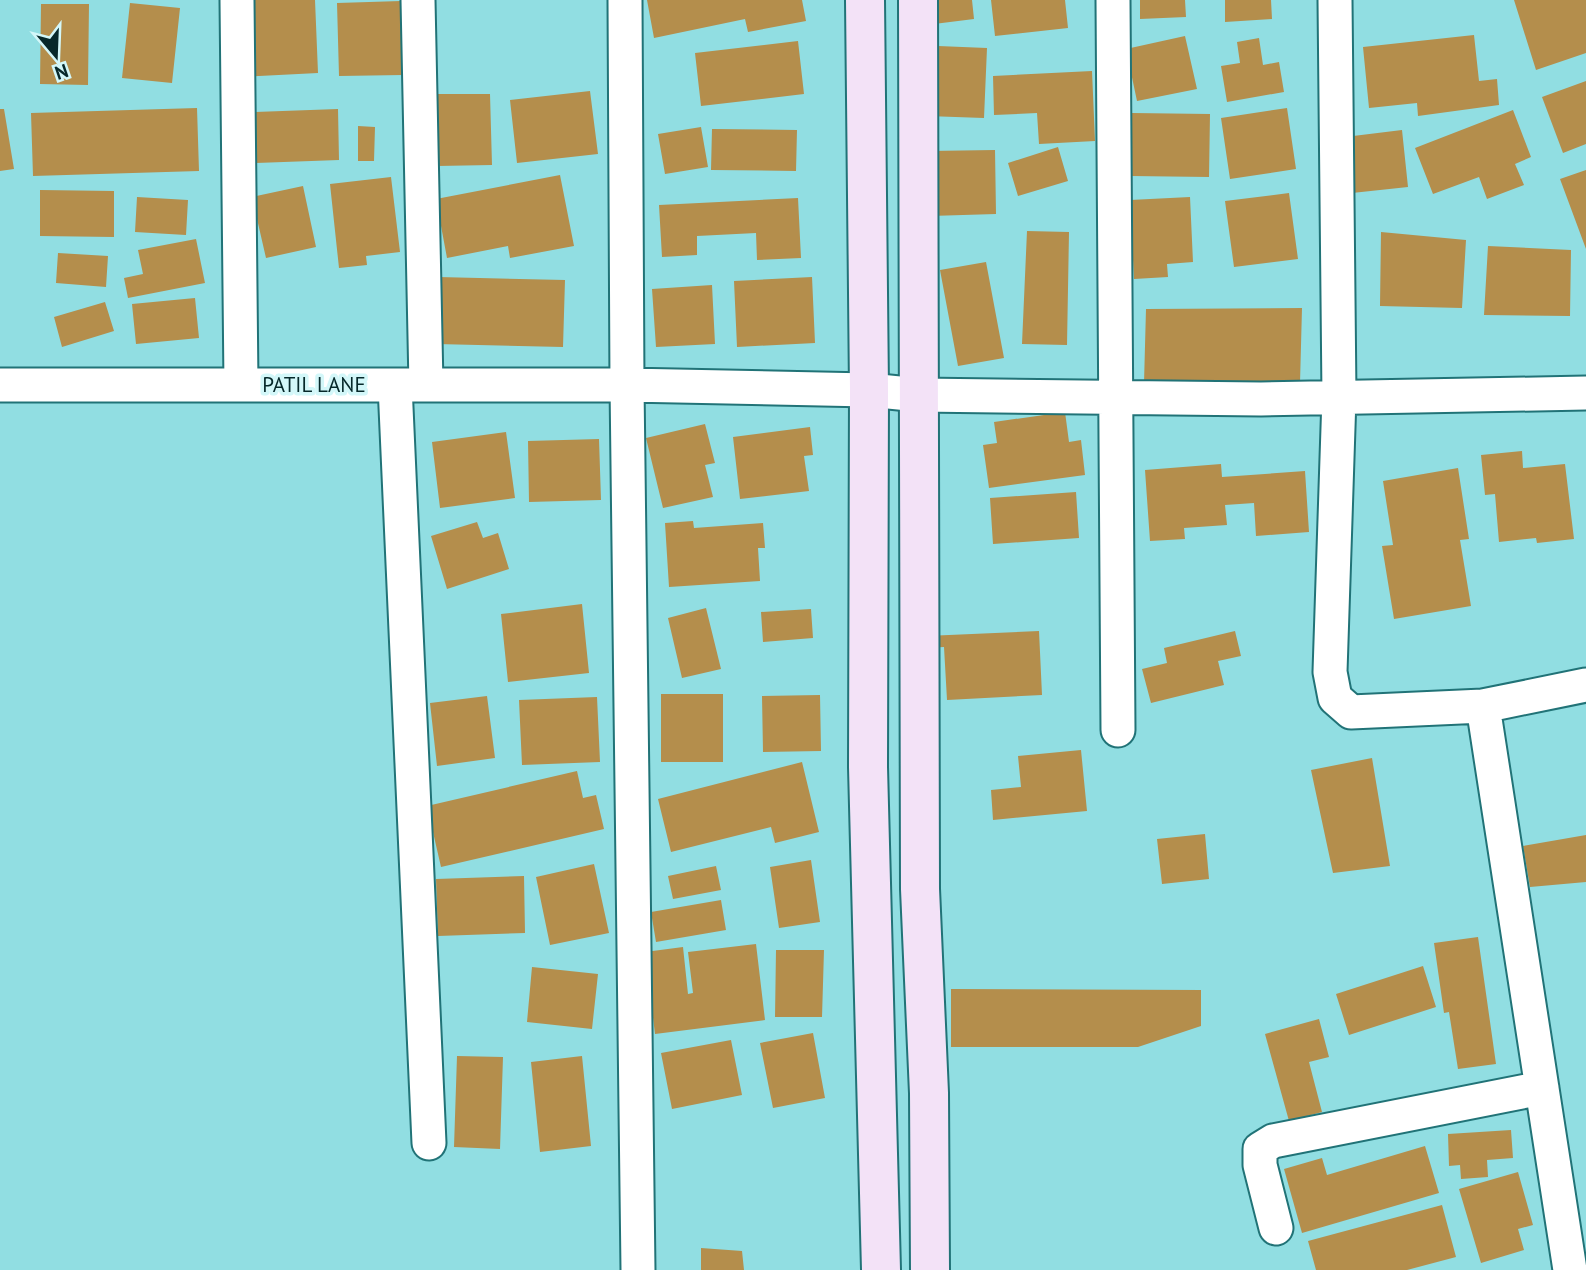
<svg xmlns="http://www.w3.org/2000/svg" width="1586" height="1270" viewBox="0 0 1586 1270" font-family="'PT Sans',sans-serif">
<rect width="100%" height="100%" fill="#91dee2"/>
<path fill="#b48e4c" d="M 238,0 L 315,0 L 318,73 L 241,77 Z
M 647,0 L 802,0 L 806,21 L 748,32 L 745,19 L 654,38 Z
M 931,0 L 972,0 L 974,19 L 934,24 Z
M 991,0 L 1065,0 L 1068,28 L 995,36 Z
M 1140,0 L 1185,0 L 1186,17 L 1140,19 Z
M 1225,0 L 1271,0 L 1272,19 L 1225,22 Z
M 1514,0 L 1586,0 L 1586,53 L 1536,70 Z
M 401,1 L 403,75 L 339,76 L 337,3 Z
M 130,3 L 180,8 L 172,83 L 122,78 Z
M 41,4 L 89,4 L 88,85 L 40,84 Z
M 1474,35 L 1479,81 L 1497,79 L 1499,105 L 1418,116 L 1417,103 L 1369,108 L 1363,47 Z
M 1185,36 L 1197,89 L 1137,101 L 1126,49 Z
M 1259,38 L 1263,65 L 1279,62 L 1284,92 L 1227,102 L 1221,66 L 1240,63 L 1237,42 Z
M 798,41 L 804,94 L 701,106 L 695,53 Z
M 938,46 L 987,48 L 984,118 L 927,116 L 937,69 Z
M 1092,71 L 1095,141 L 1039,144 L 1037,113 L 994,115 L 993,76 Z
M 1586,81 L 1586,144 L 1563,153 L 1542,97 Z
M 590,91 L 598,154 L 517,163 L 510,100 Z
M 436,94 L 490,94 L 492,165 L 437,166 Z
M 197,108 L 199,171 L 33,176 L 31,113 Z
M 1287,108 L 1296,169 L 1230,179 L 1221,118 Z
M 0,109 L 4,109 L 14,169 L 0,171 Z
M 338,109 L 339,160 L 256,163 L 255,112 Z
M 1513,110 L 1531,157 L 1515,164 L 1524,185 L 1487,199 L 1479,177 L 1433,194 L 1415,148 Z
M 1132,113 L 1210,114 L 1209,177 L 1131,176 Z
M 358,126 L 375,127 L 374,161 L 358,161 Z
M 701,127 L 708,167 L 665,174 L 658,134 Z
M 712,129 L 797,130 L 796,171 L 711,170 Z
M 1402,130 L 1408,187 L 1352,193 L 1345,137 Z
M 1058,147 L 1068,181 L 1018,196 L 1008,163 Z
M 995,150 L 996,214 L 930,216 L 929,151 Z
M 1586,170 L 1586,249 L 1560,179 Z
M 560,175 L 574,246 L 510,258 L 508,246 L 447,258 L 436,199 Z
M 391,177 L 400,252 L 366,256 L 367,265 L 339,268 L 330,184 Z
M 303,186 L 316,247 L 266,258 L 252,197 Z
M 40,190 L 114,191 L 114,237 L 40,236 Z
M 1289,193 L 1298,259 L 1234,267 L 1225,201 Z
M 137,197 L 188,200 L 186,235 L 135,232 Z
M 1190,197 L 1193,262 L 1167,264 L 1168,277 L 1134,279 L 1130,200 Z
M 798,198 L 801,258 L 757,260 L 756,233 L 697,236 L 697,255 L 662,257 L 659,205 Z
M 1027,231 L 1069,232 L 1067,345 L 1022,344 Z
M 1381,232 L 1466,240 L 1462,308 L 1380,306 Z
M 196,239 L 205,283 L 128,298 L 124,278 L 143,274 L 138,250 Z
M 1488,246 L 1571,250 L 1570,316 L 1484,315 Z
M 58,253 L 108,256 L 106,287 L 56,283 Z
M 986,262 L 1004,358 L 958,366 L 940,270 Z
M 438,277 L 565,280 L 563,347 L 436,344 Z
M 812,277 L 815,343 L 737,347 L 734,281 Z
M 712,285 L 715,344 L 656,347 L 652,289 Z
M 195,298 L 199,338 L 136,344 L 132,304 Z
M 105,302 L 114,331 L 62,347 L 54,317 Z
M 1302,308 L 1300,383 L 1144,383 L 1146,309 Z
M 1065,412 L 1069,442 L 1081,440 L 1085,475 L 989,488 L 983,445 L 997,443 L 994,422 Z
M 705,424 L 715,463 L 705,465 L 713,497 L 663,508 L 646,438 Z
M 810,427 L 813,455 L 804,456 L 809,491 L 740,499 L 733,437 Z
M 506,432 L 515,498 L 440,508 L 432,442 Z
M 599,439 L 601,500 L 529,502 L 528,441 Z
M 1522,451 L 1523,468 L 1565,464 L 1574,539 L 1537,543 L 1536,538 L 1499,542 L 1495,494 L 1485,495 L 1481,455 Z
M 1221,464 L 1222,477 L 1305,471 L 1309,532 L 1256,536 L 1254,503 L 1225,505 L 1227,525 L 1184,528 L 1185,539 L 1150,541 L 1145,470 Z
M 1458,468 L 1469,539 L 1460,540 L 1471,606 L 1394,619 L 1382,546 L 1393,545 L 1383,481 Z
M 1076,492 L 1079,538 L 993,544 L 990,498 Z
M 693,521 L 694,528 L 763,523 L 765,548 L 758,548 L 760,581 L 669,587 L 665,523 Z
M 477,522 L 483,538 L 498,533 L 509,569 L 447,589 L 431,536 Z
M 582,604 L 589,673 L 508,682 L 501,614 Z
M 706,608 L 721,669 L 682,678 L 668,618 Z
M 811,609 L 813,638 L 763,642 L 761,612 Z
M 1039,631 L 1042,695 L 947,700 L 944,647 L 926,648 L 926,636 Z
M 1235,631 L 1241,656 L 1218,661 L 1224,685 L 1151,703 L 1142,669 L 1167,663 L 1164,648 Z
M 661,694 L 723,694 L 723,762 L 661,762 Z
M 820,695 L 821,751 L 763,752 L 762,696 Z
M 487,696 L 495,758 L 437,766 L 430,703 Z
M 597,697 L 600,762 L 522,765 L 519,700 Z
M 1081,750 L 1087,811 L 993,820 L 991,790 L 1021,787 L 1018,756 Z
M 1372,758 L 1390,866 L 1333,873 L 1311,770 Z
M 802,762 L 819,832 L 775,843 L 771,827 L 671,852 L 658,799 Z
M 577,771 L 583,798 L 596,795 L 604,829 L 441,867 L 427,806 Z
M 1205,834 L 1209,879 L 1162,884 L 1157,839 Z
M 1586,835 L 1586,882 L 1530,887 L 1523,846 Z
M 811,860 L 820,922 L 779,928 L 770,867 Z
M 594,864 L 609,933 L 550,945 L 536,877 Z
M 716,866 L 721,890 L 673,899 L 668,876 Z
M 524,876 L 525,933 L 438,936 L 436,879 Z
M 721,900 L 726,930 L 656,942 L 651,912 Z
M 1478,937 L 1496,1064 L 1458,1069 L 1449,1012 L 1444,1013 L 1434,943 Z
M 756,944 L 765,1020 L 655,1034 L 645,952 L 683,947 L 688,994 L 693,993 L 688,952 Z
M 776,950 L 824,950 L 822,1017 L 775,1017 Z
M 1423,966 L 1436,1007 L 1349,1035 L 1336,994 Z
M 532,967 L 598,974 L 592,1029 L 527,1022 Z
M 951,989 L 1201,990 L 1201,1026 L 1138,1047 L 951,1047 Z
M 1319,1019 L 1329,1057 L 1309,1062 L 1322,1112 L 1289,1121 L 1265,1034 Z
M 813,1033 L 825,1098 L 773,1108 L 760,1043 Z
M 731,1040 L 742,1095 L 672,1109 L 661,1053 Z
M 457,1056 L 503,1057 L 500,1149 L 454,1147 Z
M 582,1056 L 591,1146 L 540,1152 L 531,1062 Z
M 1511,1130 L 1513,1158 L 1487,1160 L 1488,1177 L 1461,1179 L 1460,1165 L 1449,1166 L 1448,1134 Z
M 1425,1146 L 1439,1193 L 1302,1233 L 1284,1169 L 1322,1158 L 1327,1175 Z
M 1518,1172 L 1533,1225 L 1518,1229 L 1524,1250 L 1481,1263 L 1459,1189 Z
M 1442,1205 L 1456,1257 L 1407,1270 L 1316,1270 L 1308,1241 Z
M 701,1248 L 742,1251 L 744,1270 L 701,1270 Z"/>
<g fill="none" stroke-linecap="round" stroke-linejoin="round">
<g stroke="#217377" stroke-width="37">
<path id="street" d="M 237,0 L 241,385
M 418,0 L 426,385
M 625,0 L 627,385 L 638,1270
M 1113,0 L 1118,730
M 1335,0 L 1339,397 L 1330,672 L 1335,698 L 1351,712 L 1483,706 L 1586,685
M 0,385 L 627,385 L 869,390 L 919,395 L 1261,399 L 1586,393
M 395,385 L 429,1143
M 1483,706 L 1570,1270
M 1276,1228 L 1260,1165 L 1260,1149 L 1273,1141 L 1542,1088"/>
</g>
<g stroke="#217377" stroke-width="42">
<path id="secondary" d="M 865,0 L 869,390 L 868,767 L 881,1270
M 918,0 L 920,889 L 929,1093 L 930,1270"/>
</g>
<use href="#street" stroke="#fff" stroke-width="33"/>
<use href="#secondary" stroke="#f3e2f7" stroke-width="38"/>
</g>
<g text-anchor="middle" stroke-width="7" stroke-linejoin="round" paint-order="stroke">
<g font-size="21" fill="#06282a" stroke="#d3f7f9">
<text x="314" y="392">PATIL LANE</text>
</g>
</g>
<g transform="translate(56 56) rotate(161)" stroke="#d3f7f9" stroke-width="5" paint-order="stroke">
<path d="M0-5L12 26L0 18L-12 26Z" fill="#06282a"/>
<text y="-10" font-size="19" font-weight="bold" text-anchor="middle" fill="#06282a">N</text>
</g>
</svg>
